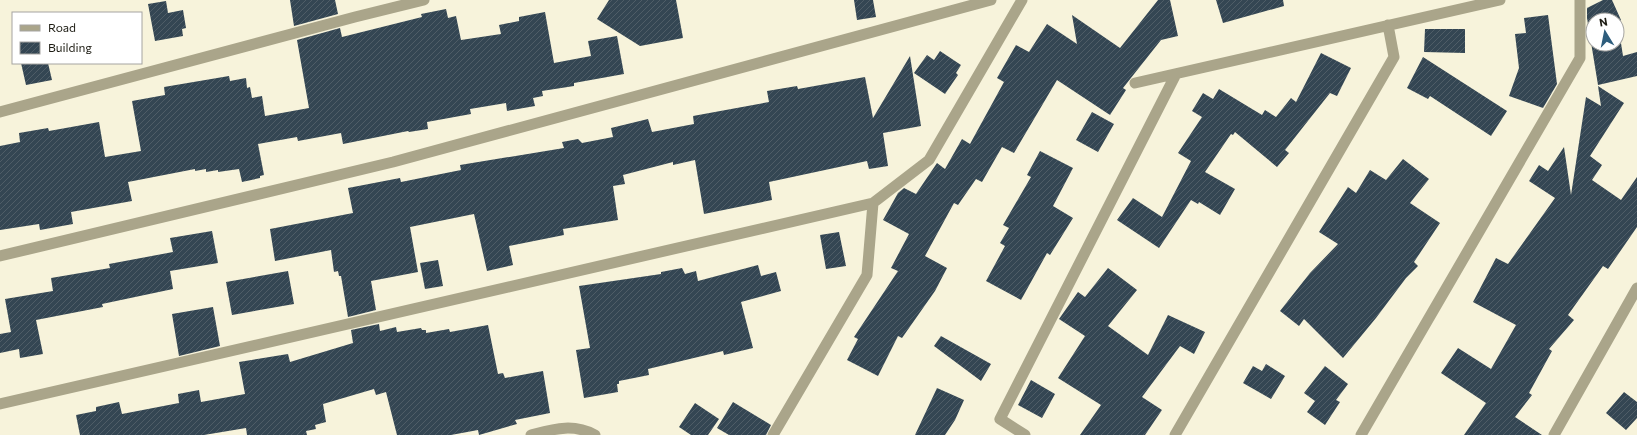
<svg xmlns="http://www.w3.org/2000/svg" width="1637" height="435" viewBox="0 0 1637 435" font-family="Commissioner,sans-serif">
<defs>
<pattern id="building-hatch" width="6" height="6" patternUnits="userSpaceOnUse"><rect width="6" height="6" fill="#344653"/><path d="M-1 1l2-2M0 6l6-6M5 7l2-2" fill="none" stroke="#4f5d67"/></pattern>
</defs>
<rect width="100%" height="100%" fill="#f7f3db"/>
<path fill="url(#building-hatch)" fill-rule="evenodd" d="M 290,0 L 335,0 L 338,14 L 294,26 Z
M 609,0 L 676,0 L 683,38 L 640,46 L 597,19 Z
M 854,0 L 873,0 L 876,17 L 857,20 Z
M 1158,0 L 1170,0 L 1178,36 L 1161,40 L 1123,88 L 1126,90 L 1110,115 L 1057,80 L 1014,153 L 1002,147 L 982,182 L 976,179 L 958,205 L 954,203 L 925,256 L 947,268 L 935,291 L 902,338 L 898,336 L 878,376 L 847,360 L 858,339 L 854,337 L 898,271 L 891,268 L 909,234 L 883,220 L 898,193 L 904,188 L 916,194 L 937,163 L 945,169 L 962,139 L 970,144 L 1004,82 L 997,78 L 1016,45 L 1029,52 L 1047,24 L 1077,44 L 1072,15 L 1120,48 Z
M 1216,0 L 1283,0 L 1284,6 L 1223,23 Z
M 1603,0 L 1612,0 L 1621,20 L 1618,24 L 1623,56 L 1637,52 L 1637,76 L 1598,85 L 1587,18 L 1587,8 ZM 1593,20 L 1617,20 L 1617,44 L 1593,44 Z
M 166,1 L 168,13 L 183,10 L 186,28 L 182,29 L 183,36 L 155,41 L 148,4 Z
M 446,9 L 448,18 L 456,16 L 461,40 L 501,34 L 499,25 L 519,21 L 519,17 L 545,12 L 554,63 L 591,56 L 588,41 L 617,36 L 624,74 L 574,83 L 574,86 L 542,91 L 543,96 L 533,98 L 535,106 L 507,111 L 506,103 L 470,109 L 471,114 L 427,122 L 428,129 L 409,132 L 408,131 L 343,144 L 341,133 L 298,141 L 297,137 L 258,144 L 264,175 L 260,176 L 260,178 L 242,182 L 239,169 L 218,172 L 218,170 L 206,172 L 206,169 L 195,171 L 195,169 L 128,182 L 132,201 L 71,212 L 73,224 L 40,230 L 39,224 L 0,230 L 0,146 L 20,142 L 19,133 L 48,128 L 49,131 L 99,122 L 105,157 L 141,151 L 132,101 L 165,95 L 164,87 L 229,76 L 230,81 L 246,78 L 247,88 L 250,87 L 252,98 L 262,96 L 265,116 L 309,108 L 297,40 L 340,28 L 342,37 L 422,17 L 421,14 Z
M 1548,15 L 1557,84 L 1543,108 L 1509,96 L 1519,68 L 1515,34 L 1526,33 L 1524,18 Z
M 1425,29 L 1465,29 L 1465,53 L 1424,52 Z
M 940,51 L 961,65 L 956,73 L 958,75 L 945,94 L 914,73 L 927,55 L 934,60 Z
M 1321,53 L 1351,68 L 1337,96 L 1330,93 L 1285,150 L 1289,153 L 1277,167 L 1235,132 L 1233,135 L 1231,134 L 1205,172 L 1235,189 L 1220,215 L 1199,202 L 1198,204 L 1191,200 L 1159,248 L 1117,220 L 1133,198 L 1162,217 L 1191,161 L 1178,153 L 1202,117 L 1192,111 L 1203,93 L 1213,99 L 1219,89 L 1262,115 L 1265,110 L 1276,117 L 1291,98 L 1296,102 Z
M 910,56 L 921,126 L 883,133 L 888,166 L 869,169 L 867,161 L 769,182 L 772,200 L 704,214 L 695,160 L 673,165 L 673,162 L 623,175 L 625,184 L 613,186 L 618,220 L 563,229 L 564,235 L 509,246 L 513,265 L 487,271 L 474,214 L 410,227 L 418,272 L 371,281 L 376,310 L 348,317 L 341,276 L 339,276 L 338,271 L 334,272 L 331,250 L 275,261 L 270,229 L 353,213 L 348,188 L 400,178 L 401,182 L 461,170 L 460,165 L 564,148 L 562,142 L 578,139 L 582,143 L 613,137 L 611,128 L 648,119 L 652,132 L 694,124 L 693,116 L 769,102 L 767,91 L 797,86 L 798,89 L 865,77 L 873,118 Z
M 1423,57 L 1507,111 L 1491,136 L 1430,96 L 1428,99 L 1407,88 Z
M 21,63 L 48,63 L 52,80 L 26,85 Z
M 1598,86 L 1624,103 L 1590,156 L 1602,165 L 1592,180 L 1621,200 L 1637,177 L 1637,227 L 1608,269 L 1603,266 L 1568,315 L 1574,320 L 1549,349 L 1552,351 L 1529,393 L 1532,395 L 1515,417 L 1542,435 L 1464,435 L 1486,403 L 1441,373 L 1458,348 L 1491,369 L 1516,325 L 1473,302 L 1496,258 L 1508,264 L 1555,198 L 1529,181 L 1539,165 L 1548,171 L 1564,147 L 1571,195 L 1586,97 L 1601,106 Z
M 1092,112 L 1114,124 L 1098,152 L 1076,140 Z
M 1040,151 L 1073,168 L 1053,206 L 1073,218 L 1050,255 L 1047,253 L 1021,300 L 986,281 L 1005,246 L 1000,243 L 1009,228 L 1003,225 L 1031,177 L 1027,175 Z
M 1403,159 L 1429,179 L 1410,203 L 1440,223 L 1414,262 L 1418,266 L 1406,278 L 1376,318 L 1343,358 L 1304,319 L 1299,326 L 1280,311 L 1310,273 L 1338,244 L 1319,232 L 1348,187 L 1356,193 L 1370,170 L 1386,180 Z
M 212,231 L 218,263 L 170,271 L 173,289 L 102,304 L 103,307 L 36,320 L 43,354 L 20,358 L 19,349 L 0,353 L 0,334 L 11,332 L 5,299 L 53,291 L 51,278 L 110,268 L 109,264 L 173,252 L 170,238 Z
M 839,232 L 846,266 L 826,269 L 820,235 Z
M 438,260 L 443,286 L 425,289 L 420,263 Z
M 758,265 L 761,276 L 776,272 L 781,291 L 741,302 L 753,348 L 724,355 L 723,351 L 648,369 L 649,375 L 619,381 L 619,384 L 617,384 L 618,392 L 584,398 L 576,350 L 590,348 L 579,286 L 661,274 L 661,272 L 682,268 L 685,274 L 696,271 L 698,281 Z
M 1108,268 L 1137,290 L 1108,326 L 1148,355 L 1168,315 L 1205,332 L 1194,354 L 1180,346 L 1142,397 L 1162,410 L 1145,435 L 1080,435 L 1101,405 L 1058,378 L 1085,336 L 1059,319 L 1078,292 L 1085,297 Z
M 288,271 L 294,304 L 232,315 L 226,282 Z
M 213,307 L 220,346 L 179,356 L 172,314 Z
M 379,324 L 380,331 L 396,327 L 397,332 L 421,328 L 422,330 L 426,330 L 426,333 L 449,329 L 450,332 L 488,325 L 498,374 L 503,373 L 505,378 L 543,371 L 550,413 L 515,420 L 517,424 L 479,435 L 478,430 L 451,435 L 397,435 L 386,392 L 376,395 L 374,389 L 323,404 L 326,422 L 315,425 L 316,429 L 306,431 L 307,435 L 247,435 L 246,428 L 204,435 L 80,435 L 76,415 L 96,411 L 96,407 L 119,402 L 122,414 L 179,403 L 178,394 L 199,390 L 201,402 L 245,394 L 239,362 L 288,354 L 290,362 L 353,343 L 351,330 Z
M 941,336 L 991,364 L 981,381 L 934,346 Z
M 1266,364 L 1285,376 L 1271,399 L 1243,383 L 1253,366 L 1262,371 Z
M 1325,366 L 1348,384 L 1336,400 L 1340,402 L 1325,425 L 1307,412 L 1315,401 L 1304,393 Z
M 1031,380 L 1055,394 L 1042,418 L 1018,405 Z
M 937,388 L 964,400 L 955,420 L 945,435 L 915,435 Z
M 1624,392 L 1637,402 L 1637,418 L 1626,430 L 1606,413 Z
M 733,402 L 771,425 L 766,435 L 729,435 L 717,428 Z
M 695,403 L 719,419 L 708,435 L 691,435 L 679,427 Z"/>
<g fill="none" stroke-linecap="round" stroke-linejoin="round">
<path stroke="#aaa58a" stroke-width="11" d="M 1135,83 L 1500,0
M 0,112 L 355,17 L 424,0
M 0,256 L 393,162 L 991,0
M 0,404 L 873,203
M 531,435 C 554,429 573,423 595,435
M 773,435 L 867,275 L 873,203 L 929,160 L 1022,0
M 1025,435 L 1000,419 L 1176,74
M 1175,435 L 1394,57 L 1388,25
M 1361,435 L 1580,58 L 1580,0
M 1554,435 L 1637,288"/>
</g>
<rect x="12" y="12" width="130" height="52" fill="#ffffff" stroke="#a5a4a1"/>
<rect x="20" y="25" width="20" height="6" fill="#aaa58a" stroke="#a5a4a1"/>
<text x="48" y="32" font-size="12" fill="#1d1c13">Road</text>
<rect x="20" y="42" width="20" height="12" fill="url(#building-hatch)" stroke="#a5a4a1"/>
<text x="48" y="52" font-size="12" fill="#1d1c13">Building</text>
<g transform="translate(1605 32) rotate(350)"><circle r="19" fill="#ffffff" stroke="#a5a4a1"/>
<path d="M0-3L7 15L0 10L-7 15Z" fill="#2e5d7c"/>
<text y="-6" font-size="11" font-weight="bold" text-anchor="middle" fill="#1d1c13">N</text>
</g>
</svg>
